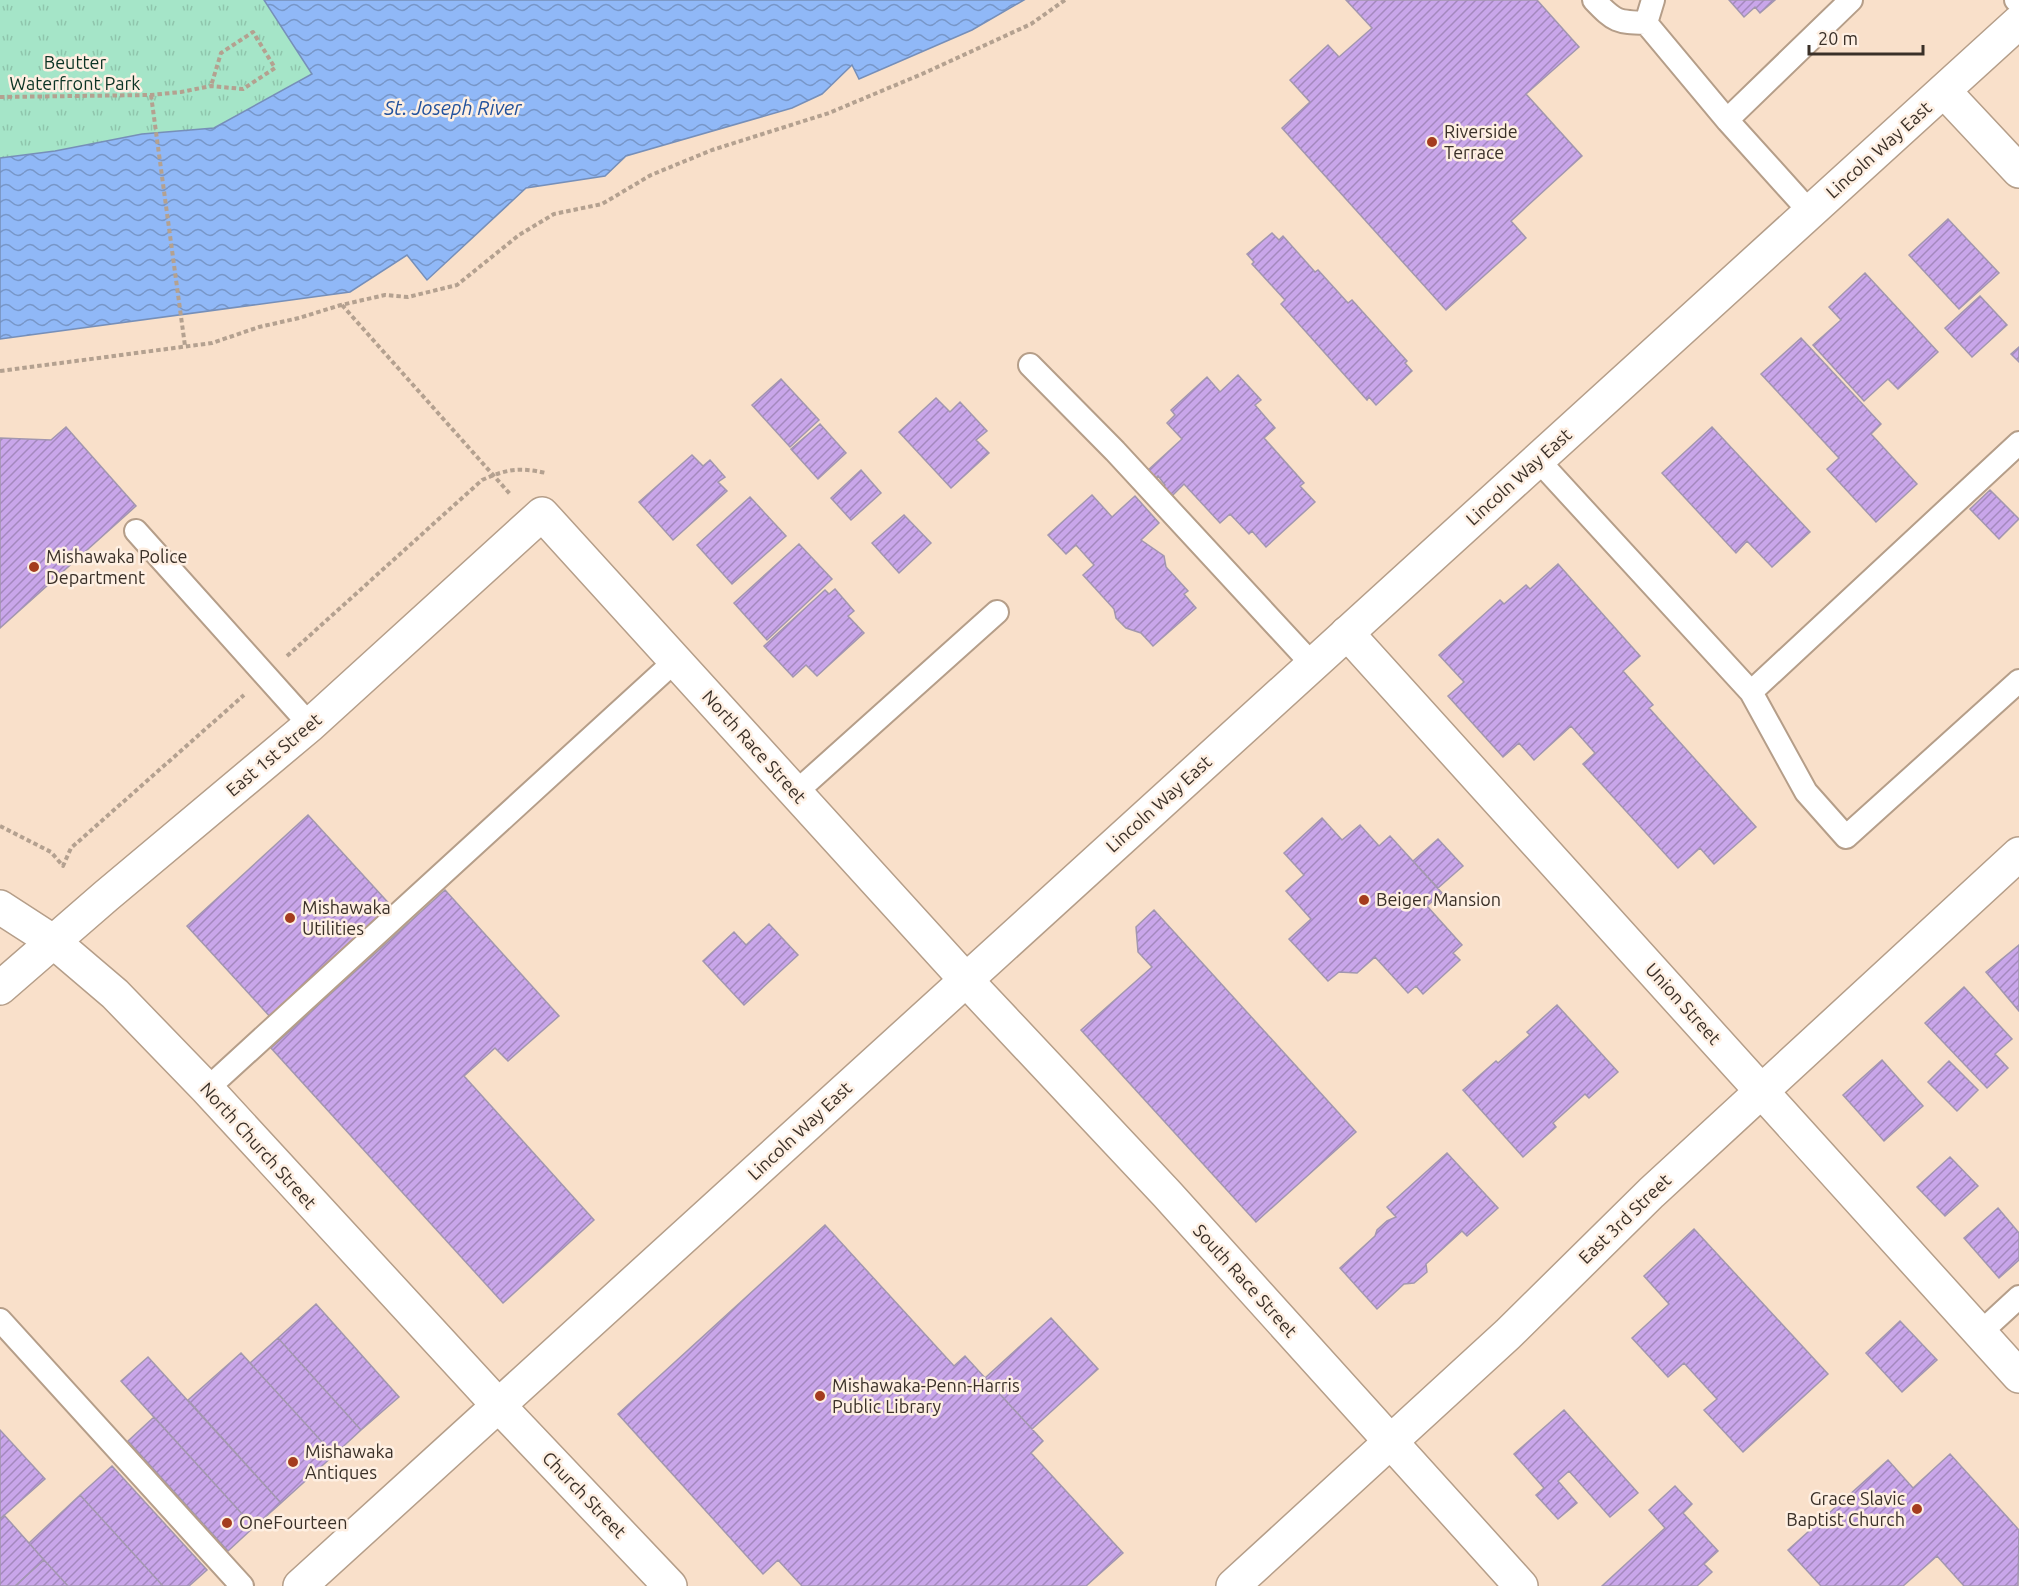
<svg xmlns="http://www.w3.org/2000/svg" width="2019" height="1586" viewBox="0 0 2019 1586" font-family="Ubuntu,sans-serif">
<defs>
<pattern id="grass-tufts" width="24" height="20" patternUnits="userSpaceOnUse" patternTransform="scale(1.5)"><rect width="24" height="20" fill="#a5e5c8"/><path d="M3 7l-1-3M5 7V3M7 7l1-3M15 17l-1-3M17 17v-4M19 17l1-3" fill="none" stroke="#8fc5ac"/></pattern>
<pattern id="water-waves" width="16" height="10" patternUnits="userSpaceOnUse" patternTransform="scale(1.5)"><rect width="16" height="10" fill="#90b8f7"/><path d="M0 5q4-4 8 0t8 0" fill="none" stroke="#7796c8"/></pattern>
<pattern id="building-hatch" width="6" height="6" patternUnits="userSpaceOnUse" patternTransform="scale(1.5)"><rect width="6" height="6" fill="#c9a6ea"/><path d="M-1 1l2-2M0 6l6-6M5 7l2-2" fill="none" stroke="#a488be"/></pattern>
</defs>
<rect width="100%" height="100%" fill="#f9e0ca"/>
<path fill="url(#grass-tufts)" d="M 0,0 L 264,0 L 313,74 L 214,128 L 142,134 L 55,151 L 0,158 Z"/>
<path fill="url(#water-waves)" stroke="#768fb9" stroke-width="1.5" d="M 264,0 L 1024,0 L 972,30 L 859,79 L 852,65 L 822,94 L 792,108 L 626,156 L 605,176 L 526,188 L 427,280 L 407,255 L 350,292 L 0,339 L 0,158 L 55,151 L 142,134 L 214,128 L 312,74 Z"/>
<path fill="url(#building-hatch)" stroke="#a296af" stroke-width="1.5" d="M 1346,0 L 1537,0 L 1579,47 L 1526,94 L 1582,156 L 1511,221 L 1526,238 L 1446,310 L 1282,128 L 1310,102 L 1290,80 L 1328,45 L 1339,57 L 1372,28 Z
M 1729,0 L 1775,0 L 1760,13 L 1755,7 L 1744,17 Z
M 1948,219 L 1999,273 L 1959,309 L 1909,255 Z
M 1272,233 L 1279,240 L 1283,236 L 1315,272 L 1318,270 L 1348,303 L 1352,300 L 1407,361 L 1405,363 L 1412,371 L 1376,405 L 1369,397 L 1367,400 L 1281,304 L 1285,300 L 1252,264 L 1254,262 L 1247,254 Z
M 1865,273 L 1938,352 L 1898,389 L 1888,379 L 1864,401 L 1813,345 L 1841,320 L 1829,307 Z
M 1980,296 L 2007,325 L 1972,357 L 1945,328 Z
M 1801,338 L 1881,424 L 1871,434 L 1917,484 L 1876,522 L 1827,469 L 1839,458 L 1761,374 Z
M 2019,347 L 2019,362 L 2011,354 Z
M 1238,375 L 1261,400 L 1255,405 L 1275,428 L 1264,438 L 1304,483 L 1300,486 L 1315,502 L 1266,547 L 1252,531 L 1249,534 L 1230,514 L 1220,523 L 1184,484 L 1170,498 L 1162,488 L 1165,485 L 1158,476 L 1154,480 L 1146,472 L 1182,439 L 1167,423 L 1175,415 L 1171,410 L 1207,377 L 1220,392 Z
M 781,379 L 819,420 L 790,447 L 752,405 Z
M 936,398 L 950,412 L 960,402 L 987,431 L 976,440 L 989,453 L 951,488 L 899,432 Z
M 820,424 L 846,453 L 818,479 L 791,449 Z
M 66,427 L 136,506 L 0,628 L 0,438 L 51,440 Z
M 1712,427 L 1810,532 L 1772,567 L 1747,541 L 1736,553 L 1662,473 Z
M 692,455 L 703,466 L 710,460 L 725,477 L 718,482 L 727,491 L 673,540 L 639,502 Z
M 861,470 L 881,493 L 851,520 L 831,498 Z
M 1990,490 L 2019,519 L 1999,539 L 1970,509 Z
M 1092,495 L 1112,517 L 1135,496 L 1159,523 L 1141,540 L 1164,556 L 1166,567 L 1188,591 L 1184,594 L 1196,608 L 1153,646 L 1141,633 L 1126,628 L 1116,618 L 1114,609 L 1083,575 L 1094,565 L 1076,545 L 1066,554 L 1048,535 Z
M 750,497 L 786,536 L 732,584 L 697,545 Z
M 904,515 L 931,543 L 899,573 L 872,543 Z
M 799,544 L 832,579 L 767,640 L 734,603 Z
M 1558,564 L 1640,656 L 1623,671 L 1653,705 L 1649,708 L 1756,827 L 1714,864 L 1700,848 L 1678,868 L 1583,764 L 1595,753 L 1571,726 L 1534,760 L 1519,743 L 1503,757 L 1448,696 L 1464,682 L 1439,655 L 1500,600 L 1504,604 L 1526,585 L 1530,589 Z
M 835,589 L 854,611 L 848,616 L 864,633 L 817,676 L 806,665 L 793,677 L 764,646 L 825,590 L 829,594 Z
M 308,815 L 394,909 L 273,1020 L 187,926 Z
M 1322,818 L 1342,840 L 1360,825 L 1379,846 L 1390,836 L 1442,893 L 1427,906 L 1462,945 L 1453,953 L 1460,960 L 1423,994 L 1416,986 L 1408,993 L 1375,957 L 1357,973 L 1339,972 L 1328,981 L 1289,939 L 1311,919 L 1286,891 L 1304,875 L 1284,853 Z
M 1438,839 L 1463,866 L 1438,888 L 1413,861 Z
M 445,890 L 559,1016 L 508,1061 L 495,1048 L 464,1076 L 594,1220 L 503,1303 L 271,1048 Z
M 1154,910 L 1356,1132 L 1256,1222 L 1081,1030 L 1152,967 L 1138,952 L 1136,927 Z
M 769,924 L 798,955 L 744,1005 L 703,961 L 734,932 L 746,945 Z
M 2019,945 L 2019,1011 L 1986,972 Z
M 1964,987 L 2012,1039 L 1995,1054 L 2008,1068 L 1987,1088 L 1925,1023 Z
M 1557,1005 L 1618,1072 L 1589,1098 L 1585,1094 L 1553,1123 L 1556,1127 L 1523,1157 L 1463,1090 L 1496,1061 L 1498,1063 L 1530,1035 L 1527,1032 Z
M 1882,1060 L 1923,1106 L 1884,1141 L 1843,1095 Z
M 1949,1061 L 1978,1090 L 1957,1111 L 1928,1082 Z
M 1447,1153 L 1498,1208 L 1467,1236 L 1462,1231 L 1426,1264 L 1427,1272 L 1414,1283 L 1404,1284 L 1377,1309 L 1340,1268 L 1375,1236 L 1377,1230 L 1387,1221 L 1396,1217 L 1387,1207 Z
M 1950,1157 L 1978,1186 L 1945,1216 L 1917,1187 Z
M 1998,1208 L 2019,1233 L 2019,1260 L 1999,1278 L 1964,1238 Z
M 825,1225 L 954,1366 L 965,1356 L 1043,1441 L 1031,1453 L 1123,1553 L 1086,1586 L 802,1586 L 778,1560 L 763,1574 L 618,1414 Z
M 1694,1229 L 1828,1374 L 1743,1452 L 1704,1410 L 1717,1399 L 1684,1363 L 1668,1377 L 1632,1338 L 1669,1304 L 1644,1276 Z
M 316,1304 L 399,1397 L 361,1430 L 278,1338 Z
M 1051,1318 L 1098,1369 L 1032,1429 L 985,1378 Z
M 1900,1321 L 1937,1360 L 1902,1392 L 1866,1353 Z
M 278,1338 L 361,1430 L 334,1455 L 250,1363 Z
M 241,1353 L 334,1455 L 281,1503 L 188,1400 Z
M 148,1357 L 281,1503 L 254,1527 L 121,1381 Z
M 1564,1410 L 1638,1493 L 1610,1517 L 1569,1471 L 1558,1481 L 1577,1503 L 1558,1519 L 1536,1495 L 1544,1488 L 1514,1454 Z
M 154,1417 L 254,1527 L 228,1551 L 128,1441 Z
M 0,1430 L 45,1479 L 0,1519 Z
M 1950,1454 L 2019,1530 L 2018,1586 L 1964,1586 L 1937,1556 L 1903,1586 L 1821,1586 L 1788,1550 L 1888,1460 L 1913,1488 Z
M 112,1466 L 207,1570 L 189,1586 L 163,1586 L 80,1495 Z
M 1675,1486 L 1692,1504 L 1683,1513 L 1718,1551 L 1704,1564 L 1712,1572 L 1697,1586 L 1602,1586 L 1665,1528 L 1649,1510 Z
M 80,1495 L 163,1586 L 68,1586 L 44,1560 L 29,1543 Z
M 4,1515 L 44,1560 L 15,1586 L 0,1586 L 0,1519 Z
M 44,1560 L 68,1586 L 15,1586 Z"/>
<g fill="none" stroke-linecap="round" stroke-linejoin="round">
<g stroke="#b59e89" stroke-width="26">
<path id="service" d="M 1594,0 C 1615,22 1617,22 1646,23 L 1727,120 L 1810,212
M 2016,0 L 2019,3
M 1646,23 L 1653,0
M 1727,120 L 1851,0
M 1030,365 L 1115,451 L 1312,664
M 1538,460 L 1751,692 L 1806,792 L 1846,837 L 2019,681
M 136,531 L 310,725
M 1751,692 L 2019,443
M 795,793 L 997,612
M 207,1089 L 675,661
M 0,1320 L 242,1586
M 1980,1333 L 2019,1297"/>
</g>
<g stroke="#b59e89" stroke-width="36">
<path id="minor" d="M 1944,91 L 2019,171
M 1347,633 L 2019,1376
M 0,988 L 106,896 L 310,725 L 542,514 L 966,980 L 1167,1194 L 1521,1586
M 1233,1586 L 1508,1334 L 1651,1193 L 2019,854"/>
</g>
<g stroke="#b59e89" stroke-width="36">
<path id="secondary" d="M 0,907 L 54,942 L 115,994 L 207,1089 L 498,1405 L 670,1586"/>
</g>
<g stroke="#b59e89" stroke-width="36">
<path id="primary" d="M 300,1586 L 2019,22"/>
</g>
<path stroke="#b4a190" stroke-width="4" stroke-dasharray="4.5 3" stroke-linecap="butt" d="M 151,95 L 185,346
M 0,97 L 151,95 L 181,92 L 211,86 L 243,89 L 275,68 L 253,32 L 221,53 L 211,86
M 342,305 L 510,494
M 0,371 L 212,343 L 259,327 L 299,318 L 341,305 L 385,295 L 408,297 L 457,285 L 519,235 L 554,214 L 602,204 L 651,175 L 712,150 L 829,113 L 922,74 L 1031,24 L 1065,0
M 287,656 L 482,480 C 507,469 519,467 546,473
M 0,826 L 51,852 L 63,866 L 71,848 L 244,695"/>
<use href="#service" stroke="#fff" stroke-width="22"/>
<use href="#minor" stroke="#fff" stroke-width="33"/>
<use href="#secondary" stroke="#fff" stroke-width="33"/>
<use href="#primary" stroke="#fff" stroke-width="33"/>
</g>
<g fill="#a43c1e" stroke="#feefe2" stroke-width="2">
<circle cx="1432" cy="142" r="6"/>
<circle cx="34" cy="567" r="6"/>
<circle cx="1364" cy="900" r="6"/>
<circle cx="290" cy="918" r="6"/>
<circle cx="820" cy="1396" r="6"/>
<circle cx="293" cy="1462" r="6"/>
<circle cx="1917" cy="1509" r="6"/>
<circle cx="227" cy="1523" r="6"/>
</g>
<g text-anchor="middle" stroke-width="5" stroke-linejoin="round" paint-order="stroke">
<g font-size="18" fill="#0b3324" stroke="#feefe2">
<text x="75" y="69">Beutter<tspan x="75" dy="21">Waterfront Park</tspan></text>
</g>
<g font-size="18" fill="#3a3028" stroke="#feefe2" text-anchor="start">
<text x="1444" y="138">Riverside<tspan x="1444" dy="21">Terrace</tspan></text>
<text x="46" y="563">Mishawaka Police<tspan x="46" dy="21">Department</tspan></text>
<text x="1376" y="906">Beiger Mansion</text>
<text x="302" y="914">Mishawaka<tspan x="302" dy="21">Utilities</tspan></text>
<text x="832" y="1392">Mishawaka-Penn-Harris<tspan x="832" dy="21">Public Library</tspan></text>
<text x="305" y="1458">Mishawaka<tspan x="305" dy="21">Antiques</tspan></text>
<text x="1905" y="1505" text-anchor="end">Grace Slavic<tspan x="1905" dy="21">Baptist Church</tspan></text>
<text x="239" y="1529">OneFourteen</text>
</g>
<g font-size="18" fill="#3a3028" stroke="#feefe2">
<text transform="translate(1879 150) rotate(-42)" y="6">Lincoln Way East</text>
<text transform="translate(1519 477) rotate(-42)" y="6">Lincoln Way East</text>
<text transform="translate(754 747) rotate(48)" y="6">North Race Street</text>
<text transform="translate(274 755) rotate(-40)" y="6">East 1st Street</text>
<text transform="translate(1159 804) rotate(-42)" y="6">Lincoln Way East</text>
<text transform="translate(1683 1004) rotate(48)" y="6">Union Street</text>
<text transform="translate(800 1131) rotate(-43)" y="6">Lincoln Way East</text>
<text transform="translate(258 1146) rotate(48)" y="6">North Church Street</text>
<text transform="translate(1625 1219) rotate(-44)" y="6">East 3rd Street</text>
<text transform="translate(1245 1281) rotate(48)" y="6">South Race Street</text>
<text transform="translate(584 1495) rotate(46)" y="6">Church Street</text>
</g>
<g font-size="20" font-style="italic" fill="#23529c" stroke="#feefe2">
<text x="453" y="115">St. Joseph River</text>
</g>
</g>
<path d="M1809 45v9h114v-9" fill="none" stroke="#3a3028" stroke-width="3"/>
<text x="1818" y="45" font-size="18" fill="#3a3028" stroke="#feefe2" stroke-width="4.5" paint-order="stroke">20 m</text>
</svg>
